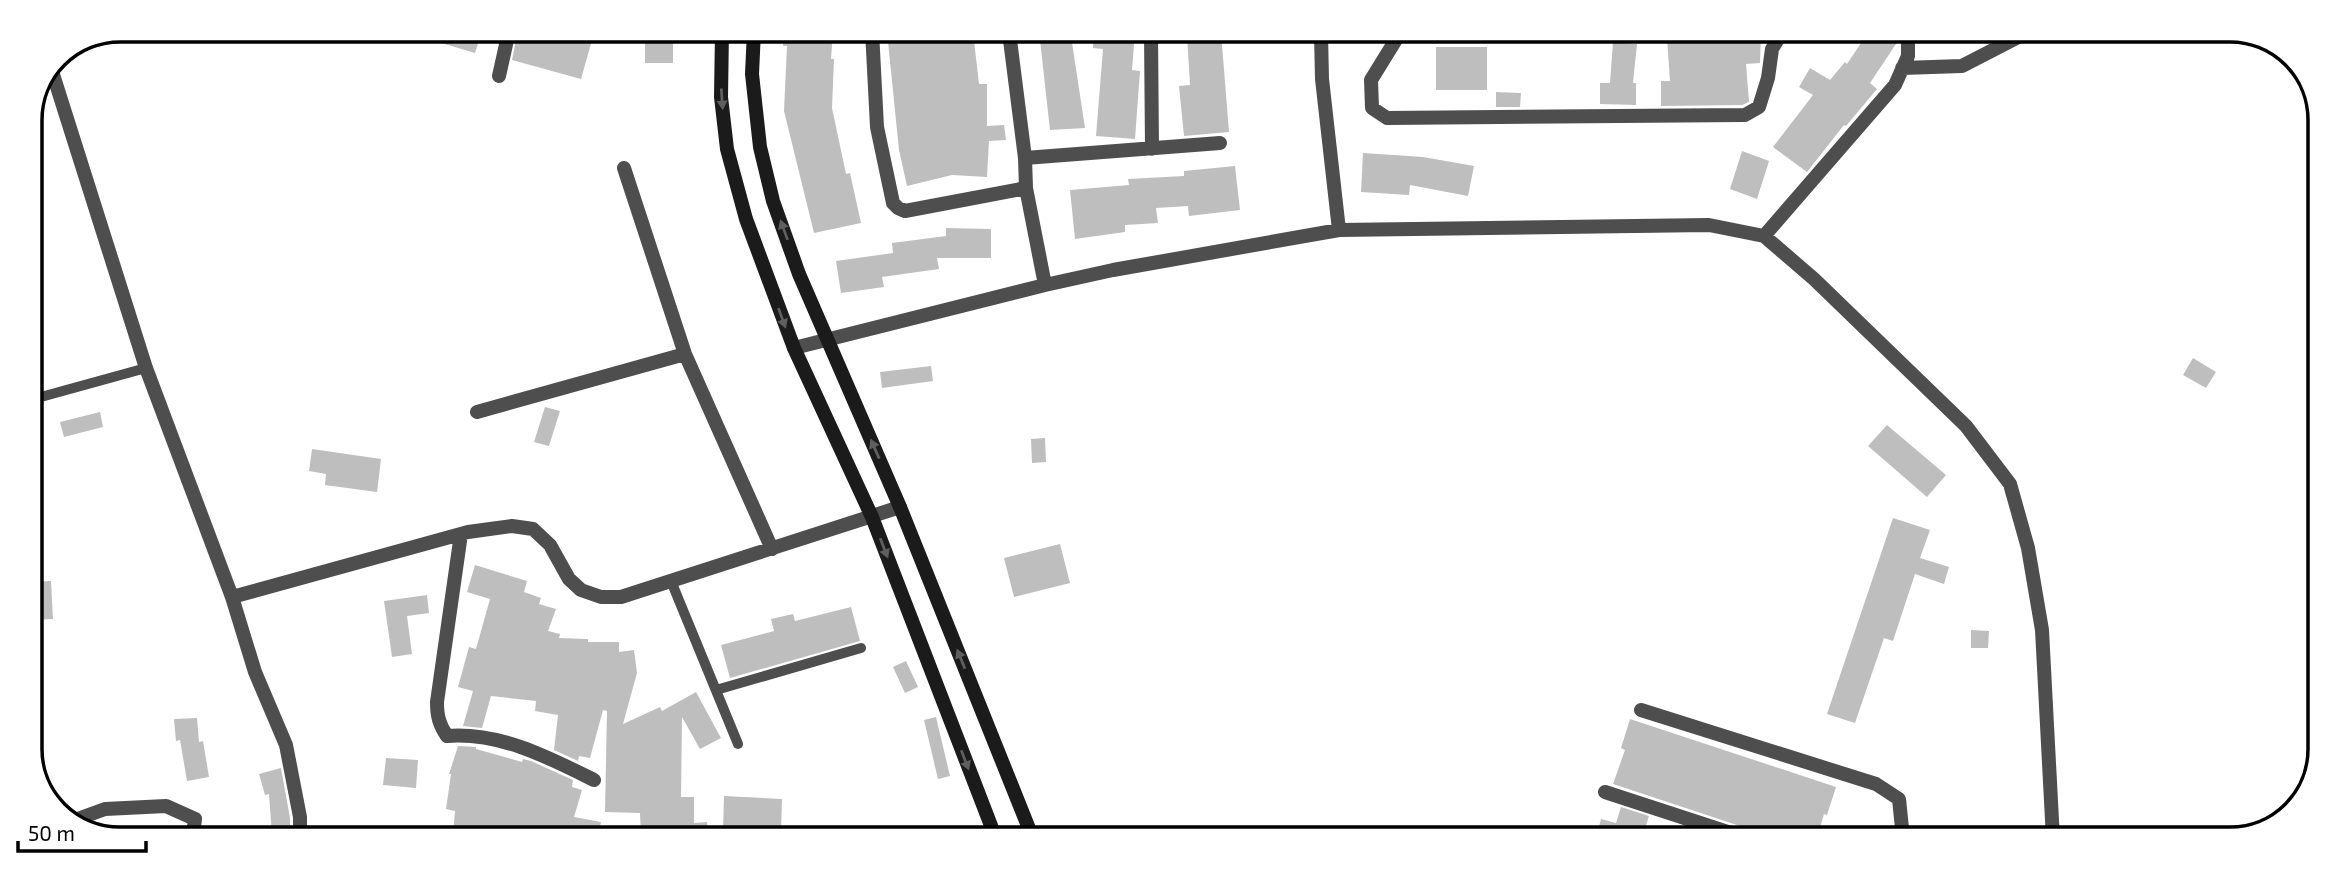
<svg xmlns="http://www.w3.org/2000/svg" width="2350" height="869" viewBox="0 0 2350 869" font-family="'Exo 2',sans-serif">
<rect width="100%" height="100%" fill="#fff"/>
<path fill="#bebebe" d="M 412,30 L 455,31 L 482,31 L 475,53 L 411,34 Z
M 518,31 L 587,31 L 594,33 L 581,79 L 512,60 Z
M 649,31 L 673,31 L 673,63 L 645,63 L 645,40 Z
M 785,31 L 833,31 L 831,59 L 834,59 L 832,108 L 846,174 L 850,173 L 861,223 L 814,233 L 784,111 L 787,46 L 783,46 Z
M 887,32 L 973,32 L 979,84 L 987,84 L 987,126 L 1004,125 L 1006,140 L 989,141 L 987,177 L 952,175 L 907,186 L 899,150 Z
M 1094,32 L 1135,32 L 1132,70 L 1140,71 L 1135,139 L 1096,136 L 1103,49 L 1093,48 Z
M 1221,32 L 1229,132 L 1184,136 L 1179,86 L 1190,85 L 1187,35 Z
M 1722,33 L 1761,34 L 1760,63 L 1746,64 L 1749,102 L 1742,105 L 1661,106 L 1661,81 L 1670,81 L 1667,38 Z
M 1867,34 L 1889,34 L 1898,41 L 1870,83 L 1877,89 L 1846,126 L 1844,125 L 1807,172 L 1773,147 L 1813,95 L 1799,87 L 1810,68 L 1830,80 L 1845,62 L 1847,64 Z
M 1071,36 L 1085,128 L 1050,130 L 1040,40 Z
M 1613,42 L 1637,44 L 1633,83 L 1636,83 L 1636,105 L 1600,104 L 1600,83 L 1610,83 Z
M 1436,47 L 1487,47 L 1487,90 L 1436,90 Z
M 1496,92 L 1521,93 L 1520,107 L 1496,107 Z
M 1742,151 L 1769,161 L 1757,199 L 1730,189 Z
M 1363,153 L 1423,157 L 1474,166 L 1468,196 L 1410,185 L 1409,195 L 1361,192 Z
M 1235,166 L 1240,210 L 1189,216 L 1188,206 L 1156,208 L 1158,223 L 1125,225 L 1125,232 L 1075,239 L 1070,190 L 1129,185 L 1128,179 L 1184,176 L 1184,171 Z
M 946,228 L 991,229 L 991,258 L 937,258 L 939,269 L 882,277 L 884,287 L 841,293 L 836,261 L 893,253 L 892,243 L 946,236 Z
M 2193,358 L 2216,372 L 2206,388 L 2183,375 Z
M 931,366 L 933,381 L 882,388 L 880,372 Z
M 545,407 L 560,411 L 549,446 L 534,442 Z
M 100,412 L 103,427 L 64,437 L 60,422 Z
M 1887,425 L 1946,475 L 1927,497 L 1868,446 Z
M 1045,438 L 1046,462 L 1032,463 L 1031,439 Z
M 312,449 L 381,459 L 377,492 L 325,485 L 326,474 L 309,471 Z
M 1893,518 L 1930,530 L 1920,558 L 1949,567 L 1944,584 L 1915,574 L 1893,641 L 1884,638 L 1855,723 L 1827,714 Z
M 1060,544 L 1070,583 L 1014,597 L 1004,558 Z
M 475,565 L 527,581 L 524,592 L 541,598 L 539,604 L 556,609 L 548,631 L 560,634 L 559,638 L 588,639 L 588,642 L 619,642 L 619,652 L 634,650 L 637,673 L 623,724 L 660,707 L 662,711 L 696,692 L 721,738 L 700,749 L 682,717 L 681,797 L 694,797 L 694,823 L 707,822 L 708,836 L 641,836 L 640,813 L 605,812 L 607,711 L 603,710 L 590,758 L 579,756 L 578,761 L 554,750 L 558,715 L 535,711 L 536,701 L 491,696 L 482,728 L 463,726 L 473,691 L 458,687 L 469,647 L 476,649 L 490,599 L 467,592 Z
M 51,581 L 53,619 L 30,620 L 30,582 Z
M 427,595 L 429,613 L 407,616 L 412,654 L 392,657 L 384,601 Z
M 851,607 L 860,641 L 730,678 L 721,645 L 774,631 L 771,619 L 793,614 L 795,621 Z
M 1971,630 L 1989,631 L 1988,648 L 1971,648 Z
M 906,661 L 918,687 L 905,693 L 893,667 Z
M 936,717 L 950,776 L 938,779 L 924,720 Z
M 197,718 L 199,742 L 203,741 L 209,777 L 187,781 L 180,740 L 176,741 L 174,719 Z
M 1630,719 L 1836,787 L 1827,815 L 1824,814 L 1817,838 L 1755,838 L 1754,832 L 1749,829 L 1613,784 L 1625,750 L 1621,748 Z
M 458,746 L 476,747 L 476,749 L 522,762 L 523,759 L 531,761 L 573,780 L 572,787 L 582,790 L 574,817 L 601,822 L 598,835 L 453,835 L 455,811 L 446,809 L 451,774 L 449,774 Z
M 386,758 L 418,760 L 416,788 L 383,785 Z
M 281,768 L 290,818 L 290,835 L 272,835 L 269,794 L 265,795 L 259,774 Z
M 724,796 L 782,799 L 781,832 L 723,830 Z
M 1621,807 L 1649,816 L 1642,838 L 1596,838 L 1601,819 L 1616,823 Z"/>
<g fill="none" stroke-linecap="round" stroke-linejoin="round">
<path stroke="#4e4e4e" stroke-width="10" d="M 30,400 L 146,368
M 671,581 L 738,744
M 716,690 L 861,648"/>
<path stroke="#4e4e4e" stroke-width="14" d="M 634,31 L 640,32
M 872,31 L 877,127 L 893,203 L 898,208 L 905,211 L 1026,188
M 1009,32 L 1025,158 L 1026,188 L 1045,285
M 1151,32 L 1152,149
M 1321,33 L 1322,79 L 1339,230
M 1400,33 L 1371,80 L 1372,108 L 1387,118 L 1745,115 L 1759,107 L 1768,78 L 1772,49 L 1781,34
M 51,68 L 146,368 L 232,597 L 468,532 L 512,526 L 533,529 L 550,545 L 569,579 L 581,590 L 601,597 L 621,597 L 900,507
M 1902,68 L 1962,66 L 2024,34
M 499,76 L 509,31
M 1025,158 L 1220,143
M 624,168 L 685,354 L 772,549
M 1764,236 L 1895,85 L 1908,56 L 1908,34
M 794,348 L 1045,285 L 1113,270 L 1339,230 L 1709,225 L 1764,236 L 1814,279 L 1966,426 L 2010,484 L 2028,548 L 2042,630 L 2053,839
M 477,412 L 685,354
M 461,534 L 437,702 C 437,716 439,724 447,736 C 500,732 548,757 594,780
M 232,597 L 255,672 L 286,745 L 300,817 L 300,835
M 1641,710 L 1876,784 L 1899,799 L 1903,838
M 1605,792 L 1746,838
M 72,821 L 105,809 L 166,806 L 195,819 L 193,835"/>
<path stroke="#1b1b1b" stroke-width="14" d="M 722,31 L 721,97 L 727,149 L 746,219 L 794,348 L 872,517 L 995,836
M 754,31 L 752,74 L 760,147 L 773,201 L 799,274 L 900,507 L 1032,836"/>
</g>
<defs><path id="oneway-solid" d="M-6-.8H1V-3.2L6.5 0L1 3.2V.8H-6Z" transform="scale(1.75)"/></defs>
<g fill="#5f5f5f">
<use href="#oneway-solid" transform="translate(722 99) rotate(86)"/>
<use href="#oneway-solid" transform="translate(784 230) rotate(-110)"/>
<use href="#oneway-solid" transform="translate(782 318) rotate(70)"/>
<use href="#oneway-solid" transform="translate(875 449) rotate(-114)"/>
<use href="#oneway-solid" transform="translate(884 548) rotate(69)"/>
<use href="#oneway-solid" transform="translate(961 659) rotate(-112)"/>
<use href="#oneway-solid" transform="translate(965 760) rotate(69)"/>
</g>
<path d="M0 0H2350V869H0ZM120 42H2230A78 78 0 0 1 2308 120V749A78 78 0 0 1 2230 827H120A78 78 0 0 1 42 749V120A78 78 0 0 1 120 42Z" fill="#fff" fill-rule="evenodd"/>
<path fill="none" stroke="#000" stroke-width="3.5" d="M120 42H2230A78 78 0 0 1 2308 120V749A78 78 0 0 1 2230 827H120A78 78 0 0 1 42 749V120A78 78 0 0 1 120 42Z"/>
<path d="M18 841v10h128v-10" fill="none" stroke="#000000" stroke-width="3.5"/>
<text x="28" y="841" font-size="21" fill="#000000" stroke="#ffffff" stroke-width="5" paint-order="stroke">50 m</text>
</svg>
